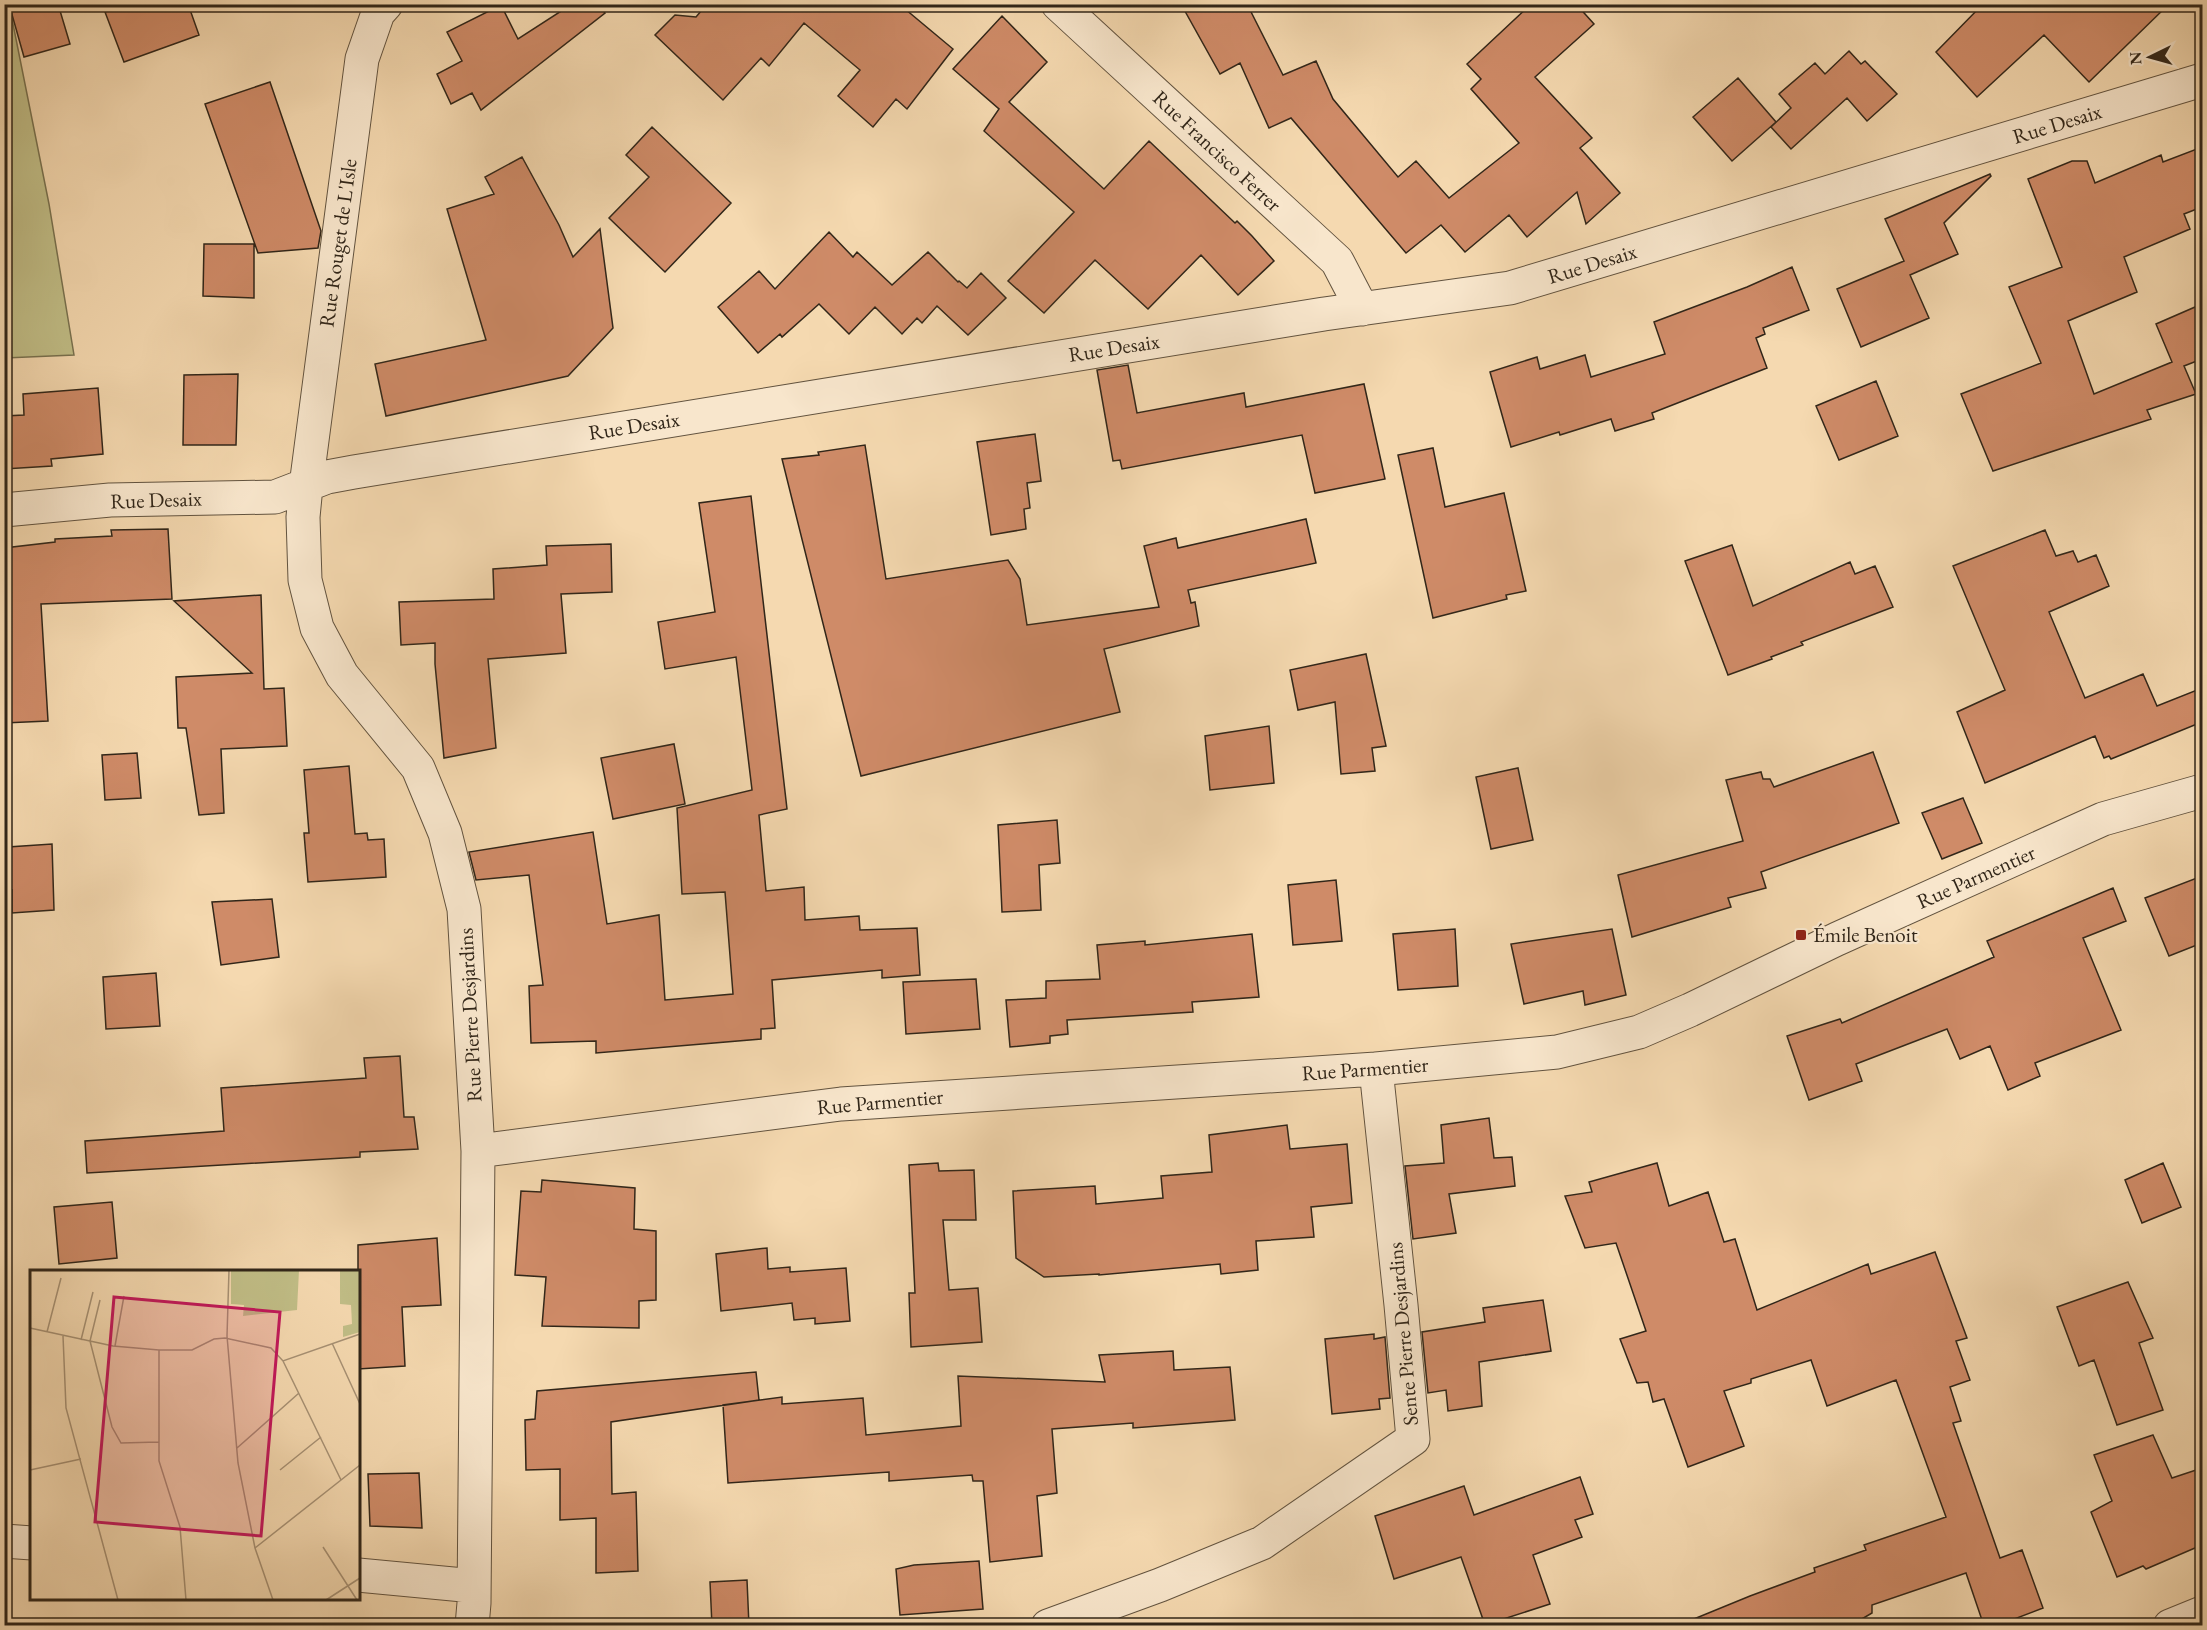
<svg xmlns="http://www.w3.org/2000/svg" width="2207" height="1630" viewBox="0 0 2207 1630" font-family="'EB Garamond',serif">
<rect width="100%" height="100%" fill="#f5d9b0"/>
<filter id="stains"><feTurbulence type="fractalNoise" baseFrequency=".00333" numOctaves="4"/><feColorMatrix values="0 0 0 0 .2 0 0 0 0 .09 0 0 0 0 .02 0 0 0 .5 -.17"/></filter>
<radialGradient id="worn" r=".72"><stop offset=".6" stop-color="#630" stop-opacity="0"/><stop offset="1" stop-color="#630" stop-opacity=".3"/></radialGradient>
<path fill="#c1be87" stroke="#797250" stroke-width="1.5" d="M 4,5 L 8,5 L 11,14 L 49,204 L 74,355 L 5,358 Z"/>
<path fill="#cf8b68" stroke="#312619" stroke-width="1.5" d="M 37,4 L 58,4 L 70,44 L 24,57 L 11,11 Z
M 127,4 L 188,4 L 199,35 L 124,62 L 105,12 Z
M 572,4 L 599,4 L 605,13 L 481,110 L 472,93 L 451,104 L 437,74 L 462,61 L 447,32 L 501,5 L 518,39 Z
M 707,4 L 899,4 L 953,49 L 907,109 L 896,99 L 873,127 L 838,96 L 860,70 L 804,23 L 769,66 L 761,58 L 723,100 L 655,35 L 675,15 L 696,17 Z
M 1181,4 L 1247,4 L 1283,75 L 1316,61 L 1333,99 L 1398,177 L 1416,161 L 1449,198 L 1519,143 L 1471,89 L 1481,79 L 1467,64 L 1531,4 L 1576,4 L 1594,24 L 1535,77 L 1592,138 L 1580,148 L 1620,193 L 1586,224 L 1577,192 L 1527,237 L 1509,215 L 1465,252 L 1441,225 L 1406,253 L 1291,118 L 1269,128 L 1240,63 L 1220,74 Z
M 1983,4 L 2169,4 L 2089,82 L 2044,35 L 1977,97 L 1936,52 Z
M 1002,16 L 1047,62 L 1009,102 L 1104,189 L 1149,141 L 1235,223 L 1237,221 L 1252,236 L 1274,261 L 1238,295 L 1201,255 L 1148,309 L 1095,260 L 1044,313 L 1008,281 L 1074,212 L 984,131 L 999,109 L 953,69 Z
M 1849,51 L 1861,64 L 1865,61 L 1897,94 L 1867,121 L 1847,98 L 1791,149 L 1771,127 L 1791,108 L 1779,94 L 1815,63 L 1825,74 Z
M 1738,78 L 1776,122 L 1732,161 L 1693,117 Z
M 270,82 L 321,231 L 318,248 L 258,253 L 205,104 Z
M 652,127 L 731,203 L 665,272 L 609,218 L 649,177 L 626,155 Z
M 2202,147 L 2202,207 L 2184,214 L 2190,229 L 2124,257 L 2137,292 L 2068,321 L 2094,394 L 2172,362 L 2156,324 L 2202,304 L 2202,359 L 2184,366 L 2196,394 L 2147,410 L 2151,419 L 1993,471 L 1961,394 L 2041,363 L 2009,287 L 2062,267 L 2028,179 L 2072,161 L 2087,161 L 2095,183 L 2161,155 L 2163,162 Z
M 522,157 L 559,225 L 573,257 L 600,229 L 613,328 L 568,376 L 386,416 L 375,364 L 486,340 L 447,209 L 494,194 L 485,177 Z
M 1990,174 L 1991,176 L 1944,223 L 1958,254 L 1910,275 L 1929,318 L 1861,347 L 1837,289 L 1904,261 L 1885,219 Z
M 829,232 L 853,257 L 857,252 L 892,285 L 928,252 L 958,282 L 959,281 L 967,288 L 981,273 L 1006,298 L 968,335 L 937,306 L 922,323 L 917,318 L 902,334 L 875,307 L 849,334 L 819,304 L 782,337 L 780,334 L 758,353 L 718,307 L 759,271 L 775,289 Z
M 204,244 L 254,244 L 254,298 L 203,296 Z
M 1792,267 L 1809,310 L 1763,328 L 1765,334 L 1756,338 L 1767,368 L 1652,413 L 1654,419 L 1615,431 L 1611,419 L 1560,435 L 1559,432 L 1511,447 L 1490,372 L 1537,357 L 1540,369 L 1585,355 L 1591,377 L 1665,354 L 1654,322 L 1747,287 Z
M 1128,365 L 1137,413 L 1244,393 L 1246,407 L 1364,384 L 1385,479 L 1315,493 L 1302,435 L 1122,469 L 1120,460 L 1113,461 L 1097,370 Z
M 238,374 L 236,445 L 183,445 L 184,375 Z
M 1876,381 L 1898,436 L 1839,460 L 1816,406 Z
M 98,388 L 103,454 L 51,459 L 52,466 L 4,469 L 4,416 L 24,415 L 23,394 Z
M 1035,434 L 1041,481 L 1027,483 L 1030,508 L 1024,509 L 1026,529 L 991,535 L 977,442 Z
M 865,445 L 886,579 L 1008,560 L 1020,579 L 1027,625 L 1159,607 L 1144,546 L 1176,538 L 1178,548 L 1306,519 L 1316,563 L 1188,590 L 1191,603 L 1195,602 L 1199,626 L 1104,649 L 1120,712 L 861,776 L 782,459 L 819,455 L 818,452 Z
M 1433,448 L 1445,507 L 1504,493 L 1526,591 L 1506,595 L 1507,599 L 1433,618 L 1398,455 Z
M 751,496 L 787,809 L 759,815 L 766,891 L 804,887 L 805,920 L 859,916 L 860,930 L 917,928 L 920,975 L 882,978 L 882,970 L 772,980 L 775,1028 L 761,1029 L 761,1039 L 596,1053 L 596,1041 L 531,1043 L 529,986 L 543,985 L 529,875 L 476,880 L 469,852 L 593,832 L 607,924 L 659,915 L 665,1000 L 733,994 L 725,892 L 682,894 L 677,808 L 752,790 L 736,657 L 665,669 L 658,622 L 715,612 L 699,503 Z
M 168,529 L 172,599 L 41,604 L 48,721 L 4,723 L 4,548 L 55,542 L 55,539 L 112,536 L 111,530 Z
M 2045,530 L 2056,556 L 2073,551 L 2078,562 L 2096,555 L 2109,586 L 2049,612 L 2085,698 L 2143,674 L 2157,706 L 2202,688 L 2202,722 L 2111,759 L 2109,756 L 2104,758 L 2095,736 L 1985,783 L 1957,712 L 2005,690 L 1953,566 Z
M 611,544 L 612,592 L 561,594 L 566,653 L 488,659 L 496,748 L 444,758 L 435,664 L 435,643 L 401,645 L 399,602 L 494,599 L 493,569 L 547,565 L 546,546 Z
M 1732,545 L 1753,606 L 1850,562 L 1855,574 L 1875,566 L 1893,607 L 1801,642 L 1803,645 L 1771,657 L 1772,659 L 1728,675 L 1685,561 Z
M 261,595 L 264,689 L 284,688 L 287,746 L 221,749 L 224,813 L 199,815 L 186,728 L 178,728 L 176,677 L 252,673 L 174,601 Z
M 1366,654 L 1386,746 L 1372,748 L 1375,771 L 1341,774 L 1335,702 L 1298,710 L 1290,670 Z
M 1269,726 L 1274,783 L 1210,790 L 1205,736 Z
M 674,744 L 685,804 L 613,819 L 601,758 Z
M 1873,752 L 1899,823 L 1761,872 L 1766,888 L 1728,898 L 1731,907 L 1632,937 L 1618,875 L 1743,841 L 1726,780 L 1761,772 L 1763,779 L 1770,779 L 1774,787 Z
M 137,753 L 141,798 L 105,800 L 102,755 Z
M 349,766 L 355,834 L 367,833 L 368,840 L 384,839 L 386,877 L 308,882 L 304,833 L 309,833 L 304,770 Z
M 1518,768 L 1533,840 L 1491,849 L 1476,777 Z
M 1963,798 L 1982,843 L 1942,859 L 1922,813 Z
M 1057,820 L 1060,863 L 1039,865 L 1041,910 L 1002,912 L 998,825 Z
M 52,844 L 54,910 L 12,913 L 12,890 L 8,891 L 8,847 Z
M 2202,876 L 2202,943 L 2169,956 L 2145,898 Z
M 1336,880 L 1342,941 L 1293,945 L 1288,885 Z
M 2113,888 L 2126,921 L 2083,938 L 2121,1030 L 2035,1063 L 2040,1076 L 2008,1090 L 1990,1046 L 1960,1059 L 1947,1029 L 1856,1064 L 1862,1081 L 1809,1100 L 1787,1036 L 1840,1019 L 1842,1023 L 1994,957 L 1987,941 Z
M 272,899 L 279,957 L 221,965 L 212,902 Z
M 1455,929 L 1458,986 L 1398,990 L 1393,934 Z
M 1612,929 L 1626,995 L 1585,1005 L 1583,991 L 1524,1004 L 1511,944 Z
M 1252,934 L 1259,997 L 1192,1002 L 1193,1012 L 1067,1020 L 1068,1034 L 1050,1036 L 1050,1043 L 1010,1047 L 1006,1000 L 1046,998 L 1046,981 L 1100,979 L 1097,945 L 1145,941 L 1145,945 Z
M 156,973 L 160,1026 L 106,1029 L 103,977 Z
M 976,979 L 980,1029 L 906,1034 L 903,982 Z
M 400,1056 L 404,1117 L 414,1117 L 418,1149 L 360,1152 L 360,1157 L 87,1173 L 85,1141 L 224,1131 L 221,1088 L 366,1078 L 364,1058 Z
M 1489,1118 L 1494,1158 L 1512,1157 L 1515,1186 L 1449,1194 L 1456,1233 L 1413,1239 L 1405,1166 L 1444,1163 L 1441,1125 Z
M 1287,1125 L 1290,1149 L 1347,1144 L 1352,1203 L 1311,1207 L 1314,1237 L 1256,1241 L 1258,1270 L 1221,1274 L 1220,1264 L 1099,1275 L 1099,1274 L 1044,1277 L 1016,1258 L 1013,1191 L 1095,1186 L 1096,1204 L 1163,1198 L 1161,1176 L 1212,1172 L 1209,1135 Z
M 938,1163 L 939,1171 L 974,1170 L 976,1220 L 943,1220 L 949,1290 L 978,1288 L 982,1342 L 911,1347 L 909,1293 L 915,1293 L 909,1165 Z
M 1657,1163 L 1669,1206 L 1708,1192 L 1724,1242 L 1735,1239 L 1757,1310 L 1868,1264 L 1871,1274 L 1935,1252 L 1967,1338 L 1956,1341 L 1970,1380 L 1950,1387 L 1961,1421 L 1953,1423 L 2000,1558 L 2022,1550 L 2043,1608 L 1996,1626 L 1984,1626 L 1966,1573 L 1872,1605 L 1872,1613 L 1850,1626 L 1684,1626 L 1684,1623 L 1750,1596 L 1815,1572 L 1814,1568 L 1866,1550 L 1864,1545 L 1946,1517 L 1896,1380 L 1827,1406 L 1811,1360 L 1751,1379 L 1751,1383 L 1724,1391 L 1744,1446 L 1688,1467 L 1664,1399 L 1653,1402 L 1648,1382 L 1637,1383 L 1620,1339 L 1646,1331 L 1616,1243 L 1585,1248 L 1565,1196 L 1592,1192 L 1589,1182 Z
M 2163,1163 L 2181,1207 L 2142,1223 L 2125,1180 Z
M 542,1180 L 635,1188 L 634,1229 L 656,1231 L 656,1300 L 639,1301 L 639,1328 L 542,1326 L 546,1277 L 515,1275 L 521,1191 L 541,1192 Z
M 112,1202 L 117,1258 L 59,1264 L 54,1207 Z
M 437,1238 L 441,1305 L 402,1307 L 405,1366 L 358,1369 L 358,1245 Z
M 767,1248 L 768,1269 L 790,1267 L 790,1272 L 846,1268 L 850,1321 L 815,1324 L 815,1318 L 794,1320 L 792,1303 L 721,1311 L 716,1254 Z
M 2128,1282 L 2153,1338 L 2139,1343 L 2163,1410 L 2117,1425 L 2094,1360 L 2079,1366 L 2057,1307 Z
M 1543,1300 L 1551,1351 L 1479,1362 L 1482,1406 L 1448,1411 L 1446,1390 L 1428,1393 L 1422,1332 L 1485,1322 L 1483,1308 Z
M 1374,1334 L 1374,1339 L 1385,1337 L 1390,1398 L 1379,1399 L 1380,1409 L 1332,1414 L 1325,1339 Z
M 1173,1351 L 1174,1370 L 1230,1367 L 1235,1420 L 1133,1428 L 1133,1423 L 1052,1429 L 1057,1493 L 1037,1496 L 1042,1556 L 990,1562 L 983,1481 L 973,1481 L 972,1475 L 889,1481 L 889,1472 L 728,1483 L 723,1405 L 782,1397 L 782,1404 L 863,1398 L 866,1435 L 961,1426 L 958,1376 L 1105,1382 L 1099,1355 Z
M 756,1372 L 759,1400 L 611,1422 L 612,1494 L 636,1492 L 638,1571 L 596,1573 L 596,1518 L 560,1520 L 560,1469 L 526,1470 L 525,1420 L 535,1419 L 537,1391 Z
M 2153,1435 L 2172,1478 L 2202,1468 L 2202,1545 L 2146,1569 L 2143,1566 L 2117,1577 L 2091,1512 L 2112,1501 L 2094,1455 Z
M 419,1473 L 422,1528 L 370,1526 L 368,1474 Z
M 1580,1477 L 1593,1514 L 1575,1520 L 1582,1537 L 1533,1555 L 1550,1604 L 1485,1625 L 1461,1557 L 1394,1579 L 1375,1516 L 1464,1486 L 1474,1515 Z
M 979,1561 L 983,1609 L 900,1615 L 896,1569 L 914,1565 Z
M 747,1580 L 749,1626 L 712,1626 L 710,1582 Z"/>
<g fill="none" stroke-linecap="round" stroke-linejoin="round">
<g stroke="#62533f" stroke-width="35">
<path id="minor" d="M 386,4 L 378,13 L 362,59 L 306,486 L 303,517 L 305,580 L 317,628 L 342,675 L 418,768 L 445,833 L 464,909 L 478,1151 L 474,1603 L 472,1626
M 1058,4 L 1337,261 L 1362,309
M 4,510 L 110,500 L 275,497 L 327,477 L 354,472 L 1324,314 L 1510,288 L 2202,80
M 478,1151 L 841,1104 L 1376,1069 L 1557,1052 L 1639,1032 L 1690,1010 L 1837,939 L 2103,819 L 2202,791
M 4,1541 L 32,1543
M 358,1575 L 474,1586
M 1048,1626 L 1160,1585 L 1262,1543 L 1413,1439 L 1401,1305 L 1376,1069
M 2170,1626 L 2202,1613"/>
</g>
<use href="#minor" stroke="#f8e6cc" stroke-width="33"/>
</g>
<rect fill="#8f2418" stroke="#f8e6cc" stroke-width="2" x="1795" y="929" width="12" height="12" rx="3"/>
<g text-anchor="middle" stroke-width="4.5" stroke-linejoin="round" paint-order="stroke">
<g font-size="21" fill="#312619" stroke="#f8e6cc">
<text transform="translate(2057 124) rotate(-17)" y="7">Rue Desaix</text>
<text transform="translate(1217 151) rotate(43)" y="7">Rue Francisco Ferrer</text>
<text transform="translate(338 243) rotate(-82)" y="7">Rue Rouget de L'Isle</text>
<text transform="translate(1592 264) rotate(-17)" y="7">Rue Desaix</text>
<text transform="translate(1114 348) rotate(-9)" y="7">Rue Desaix</text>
<text transform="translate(634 426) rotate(-9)" y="7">Rue Desaix</text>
<text transform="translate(156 500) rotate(-2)" y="7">Rue Desaix</text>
<text transform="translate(1976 877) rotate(-24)" y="7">Rue Parmentier</text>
<text transform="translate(470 1015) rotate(-93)" y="7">Rue Pierre Desjardins</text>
<text transform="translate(1365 1069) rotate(-4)" y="7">Rue Parmentier</text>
<text transform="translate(880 1102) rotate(-5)" y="7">Rue Parmentier</text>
<text transform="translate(1403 1334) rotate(-95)" y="7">Sente Pierre Desjardins</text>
</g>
<g font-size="21" fill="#312619" stroke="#f8e6cc" text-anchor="start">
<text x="1813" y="942">Émile Benoit</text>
</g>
</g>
<g transform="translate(30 1270)">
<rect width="330" height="330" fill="#f5d9b0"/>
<path d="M 201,0 L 269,0 L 267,40 L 213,46 L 214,35 L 201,34 ZM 310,0 L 330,0 L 330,62 L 313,67 L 313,56 L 322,54 L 321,35 L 310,34 Z" fill="#c1be87"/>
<path fill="none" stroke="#a79174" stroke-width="1.5" d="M 199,0 L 197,66 L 208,193 L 225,278 L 243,330M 70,30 L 60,71 L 82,157 L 91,173 L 129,172M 0,58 L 83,76 L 129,80 L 162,80 L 184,69 L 195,68 L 241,78 L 253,91 L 330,64M 17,62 L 31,8M 33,66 L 36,138 L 88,330M 51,70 L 63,22M 302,73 L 330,134M 85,76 L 94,26M 129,80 L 129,191 L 150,257 L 156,330M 253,91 L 311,210M 207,178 L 269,123M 0,200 L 51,189M 250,200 L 291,167M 293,277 L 327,330M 225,278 L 330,195M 296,330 L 330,308"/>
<path fill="#c2185b" fill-opacity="0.15" stroke="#c2185b" stroke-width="3" d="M 84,27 L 250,42 L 231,266 L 65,252 Z"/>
<rect width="330" height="330" fill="none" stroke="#312619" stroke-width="3"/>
</g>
<rect width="2207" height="1630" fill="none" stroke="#f5d9b0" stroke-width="24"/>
<rect x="6" y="6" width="2195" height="1618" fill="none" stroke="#312619" stroke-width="3"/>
<rect x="12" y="12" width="2183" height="1606" fill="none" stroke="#312619" stroke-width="1.5"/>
<g transform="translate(2150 57) rotate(265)" stroke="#f8e6cc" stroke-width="4.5" paint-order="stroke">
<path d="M0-4.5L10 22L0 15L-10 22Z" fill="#312619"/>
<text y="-9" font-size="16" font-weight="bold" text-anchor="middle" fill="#312619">N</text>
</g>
<rect width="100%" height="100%" filter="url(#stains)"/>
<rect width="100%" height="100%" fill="url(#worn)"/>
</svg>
